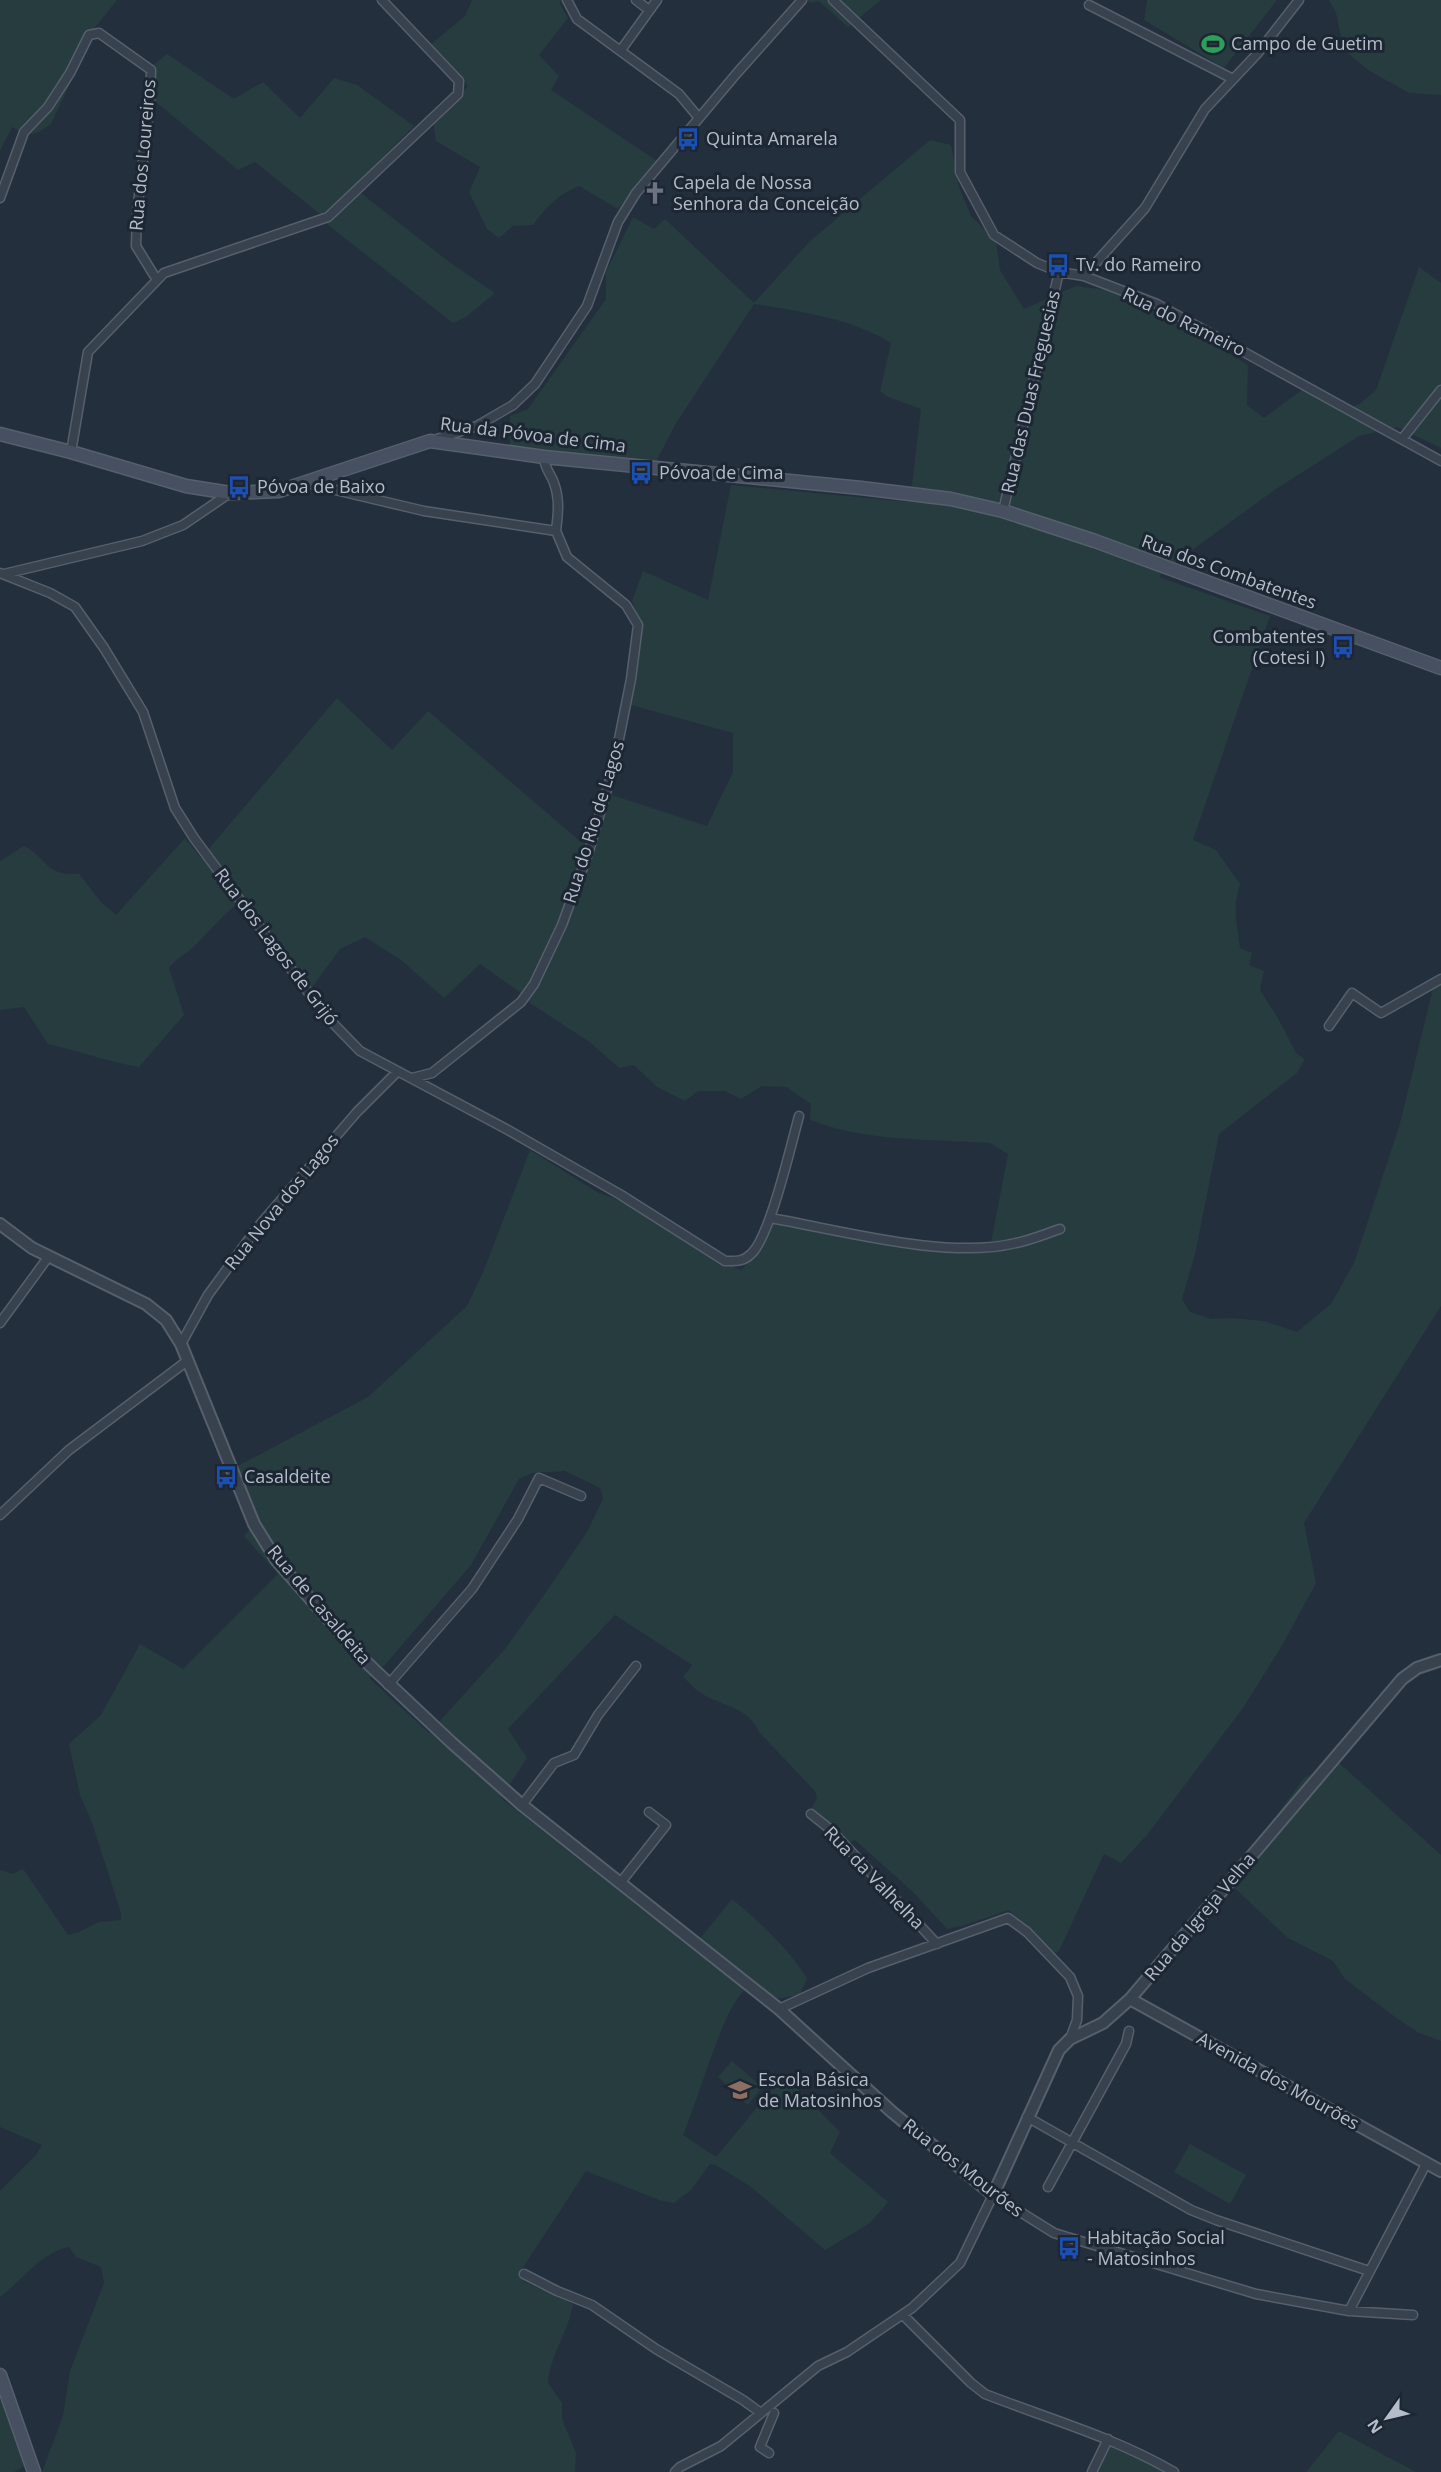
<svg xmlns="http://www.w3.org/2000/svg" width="1441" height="2472" viewBox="0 0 1441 2472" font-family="'Open Sans',sans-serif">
<rect width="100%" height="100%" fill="#242f3e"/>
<path fill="#263c3f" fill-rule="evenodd" d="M 0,0 L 117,0 L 77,50 L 77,69 L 51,124 L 39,132 L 27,135 L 12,127 L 0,151 Z
M 472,0 L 561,0 L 560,4 L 568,18 L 539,55 L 559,76 L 551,90 L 657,161 L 618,209 L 579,186 C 559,194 546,207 533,225 L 513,226 L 499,238 L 487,229 L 469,192 L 480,167 L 436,141 L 433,121 L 468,86 L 456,69 L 429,46 L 465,16 Z
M 806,0 L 881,0 L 848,27 L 819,1 L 810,3 Z
M 1147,0 L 1277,0 L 1224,68 L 1144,20 Z
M 1329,0 L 1441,0 L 1441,95 L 1409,93 L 1368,70 L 1350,55 L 1342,41 L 1336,13 Z
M 167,54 L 234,99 L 263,82 L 300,118 L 334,78 L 357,85 L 414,126 L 353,187 L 452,264 L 495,293 L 466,317 L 453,323 L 328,225 L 320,214 L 255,162 L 238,170 L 156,102 L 146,88 L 146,71 Z
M 930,140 L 951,145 L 959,187 L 971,216 L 996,241 L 1000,270 L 1024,309 L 1076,286 L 1115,291 L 1201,336 L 1248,365 L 1247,405 L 1264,418 L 1307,386 L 1348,409 L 1361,403 L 1376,390 L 1419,267 L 1441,283 L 1441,448 L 1397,427 L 1359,436 L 1273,491 L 1162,572 L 1159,577 L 1270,616 L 1193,840 L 1216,850 L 1240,884 C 1232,906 1237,925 1240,948 L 1252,953 L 1249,965 L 1264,971 L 1260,990 L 1279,1020 L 1296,1053 L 1305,1059 L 1297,1073 L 1219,1134 L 1195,1254 L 1182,1299 L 1190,1312 L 1211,1319 L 1231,1318 L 1264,1321 L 1297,1332 L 1331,1304 L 1354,1263 L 1399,1127 L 1434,985 L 1441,981 L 1441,1306 L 1304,1523 L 1316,1583 L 1283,1644 L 1243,1708 L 1147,1835 L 1121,1863 L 1104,1854 L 1059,1951 L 1053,1954 L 1009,1910 L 962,1926 L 947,1929 L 913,1892 L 855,1840 L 848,1843 L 827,1821 L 811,1809 L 817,1798 L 815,1791 L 759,1732 C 748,1706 722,1707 701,1693 C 694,1689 689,1682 683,1677 L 692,1665 L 615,1615 L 508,1729 L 527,1758 L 501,1798 L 645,1912 L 693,1947 L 732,1899 C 761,1923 786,1946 807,1978 L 800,1994 C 775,2001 768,2000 744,1991 C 723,2008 697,2104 683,2135 L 716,2157 L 784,2075 L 840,2132 L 830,2153 L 888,2202 L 870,2223 L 825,2250 L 751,2187 L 716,2165 L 710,2164 L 691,2190 L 674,2203 L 659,2200 L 586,2171 L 522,2269 L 523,2281 L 573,2304 C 569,2331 550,2355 548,2383 L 562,2403 L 562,2419 L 576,2453 L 575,2472 L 42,2472 L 63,2416 L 70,2371 L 104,2283 L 101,2267 L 76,2257 L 69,2247 C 40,2253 23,2280 0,2297 L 0,2191 L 36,2155 L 42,2145 L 0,2127 L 0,1870 L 13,1874 L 22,1869 L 24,1870 L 68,1935 L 79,1932 L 99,1922 L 121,1920 L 121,1913 L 92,1823 L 80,1795 L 69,1744 L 101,1715 L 140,1644 L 183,1669 L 278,1574 L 244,1536 L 257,1520 L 234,1468 L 368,1397 L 467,1306 L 484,1270 L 530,1150 L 597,1192 L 626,1203 L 712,1257 L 741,1270 L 750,1261 L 773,1223 L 787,1219 L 890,1243 L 990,1248 L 1008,1154 L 990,1143 C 931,1139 867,1142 810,1120 L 811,1104 L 786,1087 L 762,1086 L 741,1099 L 725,1091 L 698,1091 L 685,1101 L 657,1087 L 634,1065 L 619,1068 L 591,1043 L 530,1003 L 521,993 L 480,964 L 444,998 L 401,960 L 365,937 L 340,949 L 310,990 L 245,898 C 223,913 209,933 190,950 C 182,956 175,960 169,968 L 184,1015 L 139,1067 C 108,1062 79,1051 48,1044 L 24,1007 L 0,1010 L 0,861 L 24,846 C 48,858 44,876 79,874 L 101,902 L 116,915 L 185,838 L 201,858 L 337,698 L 392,750 L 428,711 L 582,843 L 592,834 L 612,795 L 707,826 L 733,772 L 733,733 L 631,705 L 639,636 L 637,614 L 632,601 L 643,571 L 708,600 L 731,485 L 910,502 L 921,409 L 888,397 L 880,391 L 891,343 C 854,319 796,310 754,304 L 675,425 L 656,462 L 510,447 L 510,416 L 528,409 L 606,299 L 606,272 L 633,217 L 654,229 L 665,219 L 754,303 L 809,242 ZM 565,1471 L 600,1488 L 603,1499 L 587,1532 L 544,1595 L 505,1649 L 429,1733 L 369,1678 L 384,1666 L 471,1565 L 519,1479 L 532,1473 Z
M 1337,1761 L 1441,1855 L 1441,2041 L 1419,2033 L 1395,2017 L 1345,1979 L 1333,1961 L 1288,1938 L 1227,1881 L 1235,1864 L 1269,1825 L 1305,1777 L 1334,1765 Z
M 732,2061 L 762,2087 L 748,2105 L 718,2077 Z
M 1190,2144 L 1246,2175 L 1230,2204 L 1174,2172 Z
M 0,2384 L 26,2465 L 14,2472 L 0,2472 Z
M 1339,2431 L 1416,2472 L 1306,2472 Z
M 1106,2444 L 1163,2470 L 1166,2472 L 1092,2472 Z"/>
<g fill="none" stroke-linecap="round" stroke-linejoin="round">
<g stroke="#565f6c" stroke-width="11">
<path id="minor" d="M 567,0 L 577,19 L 679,94 L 699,118
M 636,0 L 649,10
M 833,0 L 960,120 L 960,172 L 994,235 L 1037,263 L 1059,272 L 1084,276 L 1157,304 L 1441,461
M 1089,5 L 1233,79
M 621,50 L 657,0
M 0,198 L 24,132 L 48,107 L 70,73 L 89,35 L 99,33 L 151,70 L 150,101 L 137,212 L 136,246 L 157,280
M 1084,276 L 1145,208 L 1205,109 L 1257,54 L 1299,0
M 1402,439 L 1441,390
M 434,440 L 477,426 L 513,405 L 535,384 L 587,306 L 618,222 L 636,193 L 737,73 L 802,0
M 71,452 L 88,352 L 164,273 L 328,217 L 458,94 L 459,81 L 382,0
M 544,457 C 544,468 551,474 554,483 C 560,500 558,514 556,531
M 306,483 L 424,511 L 556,531 L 567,557 L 626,605 L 638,625 L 631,679 L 613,769 L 589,851 L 562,925 L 534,984 L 521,1002 L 432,1073 L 412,1078
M 1003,511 L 1059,272
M 0,573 L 50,593 L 75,607 L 104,648 L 143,712 L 175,808 L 194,838 L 325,1015 L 360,1051 L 508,1130 L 621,1195 L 725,1261 C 736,1261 743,1262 751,1254 C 770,1237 791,1145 799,1116
M 4,574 L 142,541 L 183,525 L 230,493
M 1329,1026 L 1352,993 L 1381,1013 L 1441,979
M 770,1218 C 840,1230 947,1260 1016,1243 C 1031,1240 1045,1234 1060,1229
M 0,1323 L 49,1256
M 181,1344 L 208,1295 L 257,1228 L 357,1112 L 397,1072
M 0,1515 L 69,1450 L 187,1361
M 388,1685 L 472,1589 L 518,1519 L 539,1478 L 581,1496
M 522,1805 L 554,1763 L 574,1755 L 598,1715 L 636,1666
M 811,1814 L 831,1830 L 937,1944
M 621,1882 L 666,1825 L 649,1812
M 779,2009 L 868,1968 L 1008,1918 L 1027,1932 L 1070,1977 L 1078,1996 L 1077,2020 L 1070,2039
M 1027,2117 L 1191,2210 L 1216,2220 L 1369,2271
M 1048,2187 L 1126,2044 L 1129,2031
M 524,2274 L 557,2291 L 592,2305 L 656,2349 L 743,2400 L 761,2413
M 1349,2311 L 1426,2164
M 903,2315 L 971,2383 L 985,2394 C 1049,2419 1114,2437 1174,2472
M 769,2453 L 760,2447 L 774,2413
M 675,2472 L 680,2467 L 721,2446 L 818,2366 L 847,2352 L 912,2308 L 960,2263 L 993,2195 L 1054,2233 L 1256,2294 L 1349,2311 L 1413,2315
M 1092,2472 L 1108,2439"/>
</g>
<g stroke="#565f6c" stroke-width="14">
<path id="tertiary" d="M 0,1224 L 32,1248 L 146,1304 L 166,1320 L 181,1344 L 254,1524 L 277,1561 L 364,1660 L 452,1743 L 522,1805 L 779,2009 L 892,2112 L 993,2195 L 1059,2050 L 1070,2039 L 1103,2023 L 1130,1999 L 1402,1679 L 1417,1668 L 1441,1660
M 1130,1999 L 1441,2171"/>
</g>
<g stroke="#565f6c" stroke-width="15">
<path id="secondary" d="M 0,434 L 71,452 L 186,486 L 230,493 L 279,491 L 430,441 L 544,457 L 861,488 L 951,499 L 1003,511 L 1095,541 L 1441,668
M 0,2375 L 34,2472"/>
</g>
<use href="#minor" stroke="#38414e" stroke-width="8"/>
<use href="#tertiary" stroke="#38414e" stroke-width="10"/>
<use href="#secondary" stroke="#465061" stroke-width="12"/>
</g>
<defs>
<g id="stadium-bare" transform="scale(1.8)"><path d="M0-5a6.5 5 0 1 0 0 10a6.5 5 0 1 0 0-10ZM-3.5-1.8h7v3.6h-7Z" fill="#2e9e5b" stroke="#1d2633" stroke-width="2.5" paint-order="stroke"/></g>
<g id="bus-bare" transform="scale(1.8)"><path d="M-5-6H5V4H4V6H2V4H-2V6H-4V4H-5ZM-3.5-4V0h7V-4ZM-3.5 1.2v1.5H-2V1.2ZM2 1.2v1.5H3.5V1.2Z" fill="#1a4fb4" stroke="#1d2633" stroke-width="2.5" paint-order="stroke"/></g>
<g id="church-bare" transform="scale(1.8)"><path d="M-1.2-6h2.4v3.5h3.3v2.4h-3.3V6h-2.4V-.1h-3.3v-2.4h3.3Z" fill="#6b7280" stroke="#1d2633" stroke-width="2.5" paint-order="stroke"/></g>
<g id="school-bare" transform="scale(1.8)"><path d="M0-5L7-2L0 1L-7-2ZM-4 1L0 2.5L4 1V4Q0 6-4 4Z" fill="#8d6e63" stroke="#1d2633" stroke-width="2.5" paint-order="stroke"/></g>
</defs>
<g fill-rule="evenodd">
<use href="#stadium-bare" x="1213" y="44"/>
<use href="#bus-bare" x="688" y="139"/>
<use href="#church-bare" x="655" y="193"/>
<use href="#bus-bare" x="1058" y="265"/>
<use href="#bus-bare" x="641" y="473"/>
<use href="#bus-bare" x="239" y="487"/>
<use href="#bus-bare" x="1343" y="647"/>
<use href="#bus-bare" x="226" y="1477"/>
<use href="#school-bare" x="740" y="2090"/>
<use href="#bus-bare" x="1069" y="2248"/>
</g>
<g text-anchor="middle" stroke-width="6" stroke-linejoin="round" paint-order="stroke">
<g font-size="18" fill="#b4bcc9" stroke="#1d2633" text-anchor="start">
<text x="1231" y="50">Campo de Guetim</text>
<text x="706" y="145">Quinta Amarela</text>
<text x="673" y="189">Capela de Nossa<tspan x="673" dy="21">Senhora da Conceição</tspan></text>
<text x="1076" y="271">Tv. do Rameiro</text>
<text x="659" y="479">Póvoa de Cima</text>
<text x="257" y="493">Póvoa de Baixo</text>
<text x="1325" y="643" text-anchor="end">Combatentes<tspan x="1325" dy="21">(Cotesi I)</tspan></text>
<text x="244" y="1483">Casaldeite</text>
<text x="758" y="2086">Escola Básica<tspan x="758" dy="21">de Matosinhos</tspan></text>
<text x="1087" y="2244">Habitação Social<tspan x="1087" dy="21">- Matosinhos</tspan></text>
</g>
<g font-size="18" fill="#b4bcc9" stroke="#1d2633">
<text transform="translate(143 155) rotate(-85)" y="6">Rua dos Loureiros</text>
<text transform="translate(1184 322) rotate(26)" y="6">Rua do Rameiro</text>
<text transform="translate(1031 392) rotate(-77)" y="6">Rua das Duas Freguesias</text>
<text transform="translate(533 435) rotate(7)" y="6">Rua da Póvoa de Cima</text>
<text transform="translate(1229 572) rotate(20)" y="6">Rua dos Combatentes</text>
<text transform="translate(594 822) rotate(-73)" y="6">Rua do Rio de Lagos</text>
<text transform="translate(276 947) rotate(53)" y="6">Rua dos Lagos de Grijó</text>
<text transform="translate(282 1202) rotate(-51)" y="6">Rua Nova dos Lagos</text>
<text transform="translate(319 1605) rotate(50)" y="6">Rua de Casaldeita</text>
<text transform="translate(874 1878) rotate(46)" y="6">Rua da Valhelha</text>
<text transform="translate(1200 1917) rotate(-50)" y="6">Rua da Igreja Velha</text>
<text transform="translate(1278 2081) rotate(29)" y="6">Avenida dos Mourões</text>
<text transform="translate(963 2168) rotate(38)" y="6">Rua dos Mourões</text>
</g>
</g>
<g transform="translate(1387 2418) rotate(236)" stroke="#1d2633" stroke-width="4.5" paint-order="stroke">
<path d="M0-4.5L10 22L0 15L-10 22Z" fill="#b4bcc9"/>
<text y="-9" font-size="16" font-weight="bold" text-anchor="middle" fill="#b4bcc9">N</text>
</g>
</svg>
